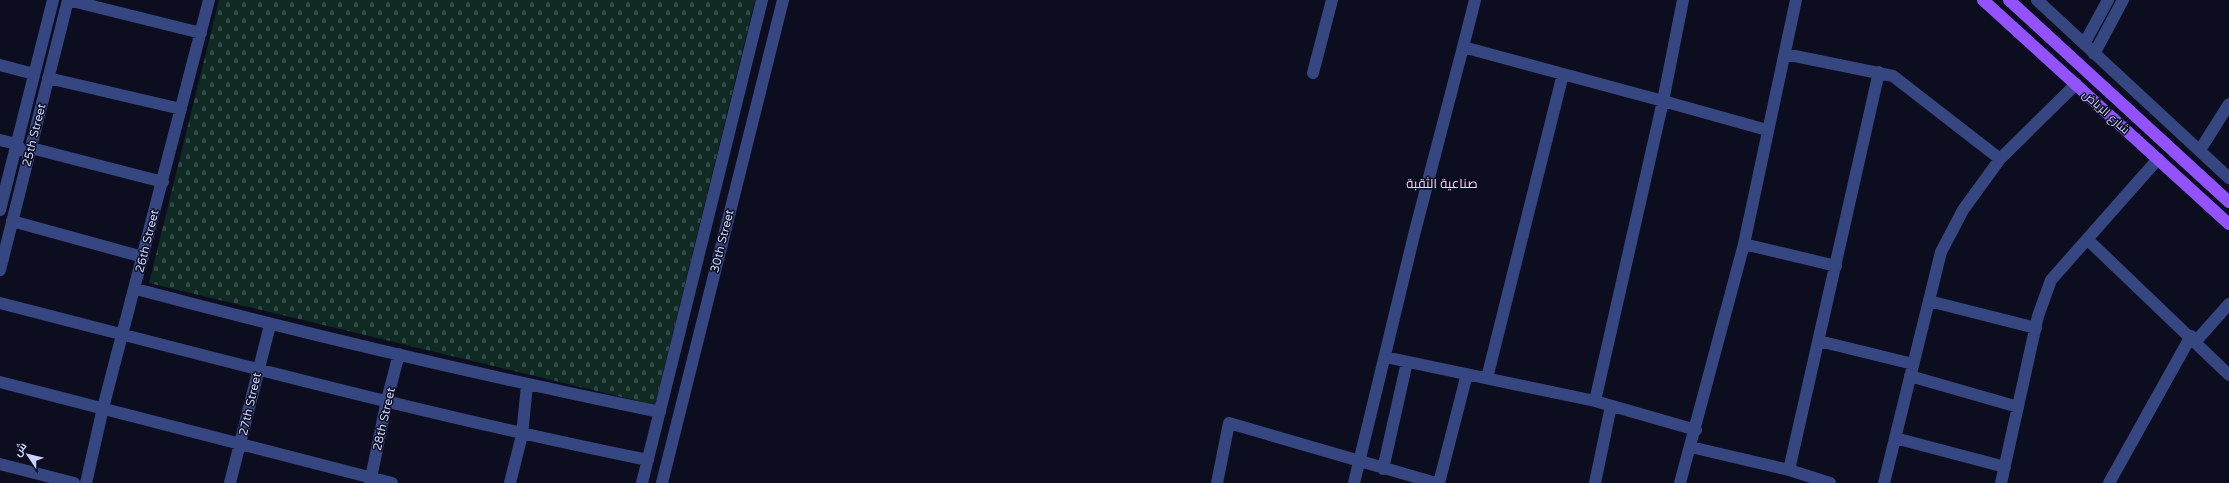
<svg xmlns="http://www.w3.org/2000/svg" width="2229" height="483" viewBox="0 0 2229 483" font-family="'Varela Round',Cairo,sans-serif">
<defs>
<pattern id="cemetery-stones" width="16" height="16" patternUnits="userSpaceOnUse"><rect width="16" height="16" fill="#0f2a23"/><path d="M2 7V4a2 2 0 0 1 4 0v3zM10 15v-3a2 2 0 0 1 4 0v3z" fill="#314844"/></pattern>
</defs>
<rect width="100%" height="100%" fill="#0c0e20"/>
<path fill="url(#cemetery-stones)" d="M 219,0 L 755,0 L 655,405 L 149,283 Z"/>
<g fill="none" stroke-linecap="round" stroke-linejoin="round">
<path stroke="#364681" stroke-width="12" d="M 68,0 L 201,33
M 1475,0 L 1463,47 L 1663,101 L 1683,0
M 2037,0 L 2229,178
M 2084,44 L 2108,0
M 1785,54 L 1893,76 L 2000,159
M 2094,54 L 2123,0
M 0,65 L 34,74
M 1313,73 L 1332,0
M 48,78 L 181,109
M 0,140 L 17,144 L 21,150
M 31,148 L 163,182
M 2200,150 L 2229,104
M 0,210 L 53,0
M 12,221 L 143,257
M 2087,239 L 2229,375
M 1744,244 L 1836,266
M 0,270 L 68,0
M 136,289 C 309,335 484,376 660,412
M 1929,301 L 2036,328
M 0,303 C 215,358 430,416 648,460
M 1819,341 L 1913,364
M 2196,341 L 2229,304
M 1385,357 L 1595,401 L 1696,430
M 1910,376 L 2018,407
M 1487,378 L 1563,74
M 0,382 L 392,483
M 1595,401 L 1663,101 L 1767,130
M 1895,438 L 2005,467
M 1691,447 L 1789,470 L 1830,483
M 0,464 L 74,483
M 1383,469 L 1407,362
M 1789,470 L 1879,72
M 86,483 L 103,408 L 209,0
M 230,483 L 270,325
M 370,483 L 387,400 L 399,354
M 510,483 L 522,435 L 527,385
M 642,483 L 762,0
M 662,483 L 783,0
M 1217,483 L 1229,423 L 1436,483
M 1354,483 L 1414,235 L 1463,47
M 1439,483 L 1467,374
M 1595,483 L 1611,406
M 1680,483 L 1744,244 L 1796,0
M 1884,483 L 1941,252 L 1963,210 L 2000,159 L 2076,84
M 2001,483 L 2038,316 L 2051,280 L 2158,159
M 2109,483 L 2191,336"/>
<path stroke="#9253ff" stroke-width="12" d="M 1983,0 L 2229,224
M 2009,0 L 2229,202"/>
</g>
<g text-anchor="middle" stroke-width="3" stroke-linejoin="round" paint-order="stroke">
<g font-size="12" fill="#ccd3ff" stroke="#0c0e20">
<text transform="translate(2106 112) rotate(42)" y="4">شارع الرياض</text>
<text transform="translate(34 135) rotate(-76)" y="4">25th Street</text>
<text transform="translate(147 241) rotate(-76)" y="4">26th Street</text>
<text transform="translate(722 241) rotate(-76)" y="4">30th Street</text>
<text transform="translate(250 404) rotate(-77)" y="4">27th Street</text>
<text transform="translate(384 419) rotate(-77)" y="4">28th Street</text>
</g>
<g font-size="13" fill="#ffcefa" stroke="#0c0e20">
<text x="1442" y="188">صناعية الثقبة</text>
</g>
</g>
<g transform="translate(28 455) rotate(305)" stroke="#0c0e20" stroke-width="3" paint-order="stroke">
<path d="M0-3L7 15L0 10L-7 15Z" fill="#ccd3ff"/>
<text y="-6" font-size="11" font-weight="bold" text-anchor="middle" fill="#ccd3ff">ش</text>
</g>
</svg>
